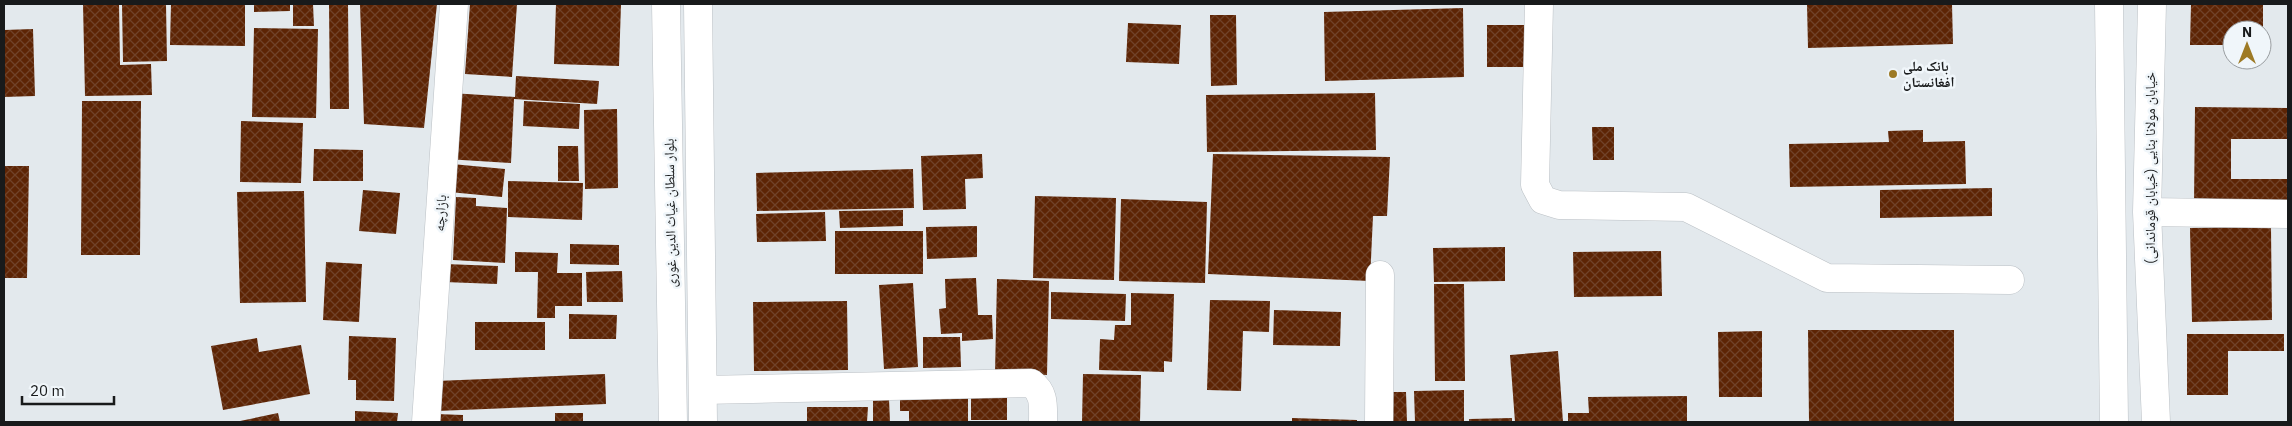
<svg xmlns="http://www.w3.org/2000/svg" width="2292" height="426" viewBox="0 0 2292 426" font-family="'IBM Plex Sans','Noto Naskh Arabic',sans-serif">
<defs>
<pattern id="building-cross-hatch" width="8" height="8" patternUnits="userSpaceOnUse" patternTransform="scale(1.25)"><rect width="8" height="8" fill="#5d2404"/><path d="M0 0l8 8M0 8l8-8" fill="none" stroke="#704229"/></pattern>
</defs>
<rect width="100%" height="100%" fill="#e3e9ed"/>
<path fill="url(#building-cross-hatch)" d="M 83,4 L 119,4 L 120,65 L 151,64 L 152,95 L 85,96 Z
M 122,4 L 166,4 L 167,61 L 123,62 Z
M 171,4 L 245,4 L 245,46 L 170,45 Z
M 254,4 L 290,4 L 290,11 L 254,12 Z
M 293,4 L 313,4 L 314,26 L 293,26 Z
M 329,4 L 348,4 L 349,109 L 330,109 Z
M 360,4 L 437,4 L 424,128 L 364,124 Z
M 470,4 L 517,4 L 512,77 L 465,74 Z
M 556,4 L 621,4 L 619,66 L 554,64 Z
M 1807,4 L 1952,4 L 1953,44 L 1808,48 Z
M 2191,4 L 2263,4 L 2263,30 L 2232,30 L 2232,45 L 2190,45 Z
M 1463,8 L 1464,77 L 1325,81 L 1324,12 Z
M 1210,15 L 1236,15 L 1237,85 L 1211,86 Z
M 1128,23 L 1181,25 L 1179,64 L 1126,62 Z
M 1487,25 L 1527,25 L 1527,67 L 1487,67 Z
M 254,28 L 318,29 L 316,118 L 252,117 Z
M 33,29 L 35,96 L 4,97 L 4,30 Z
M 516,76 L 599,81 L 597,104 L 514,99 L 511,163 L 446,159 L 451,93 L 515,97 Z
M 1375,93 L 1376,150 L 1207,152 L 1206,95 Z
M 82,101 L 141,101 L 140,255 L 81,255 Z
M 524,101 L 580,104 L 579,129 L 523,126 Z
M 2195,107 L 2288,108 L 2288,139 L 2231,139 L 2231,179 L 2288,179 L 2288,206 L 2194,205 Z
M 617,109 L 618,188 L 585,189 L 584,110 Z
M 241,121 L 303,123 L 301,183 L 240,182 Z
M 1592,127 L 1614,127 L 1614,160 L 1593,160 Z
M 1923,130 L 1923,142 L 1965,141 L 1966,184 L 1790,187 L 1789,144 L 1889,142 L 1888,131 Z
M 558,146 L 578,146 L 579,181 L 558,181 Z
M 314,149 L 363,150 L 363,181 L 313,181 Z
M 982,154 L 983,178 L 965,179 L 966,209 L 923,210 L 921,156 Z
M 1213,154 L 1390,157 L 1387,216 L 1373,216 L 1370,281 L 1208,274 Z
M 452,164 L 505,169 L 502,197 L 449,192 Z
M 4,166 L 29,166 L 27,278 L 4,278 Z
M 913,169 L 914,208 L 757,211 L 756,173 Z
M 508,181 L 583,183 L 582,220 L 508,217 Z
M 1992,188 L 1992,216 L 1880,218 L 1880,190 Z
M 363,190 L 400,193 L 396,234 L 359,231 Z
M 304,191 L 306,302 L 240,303 L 237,192 Z
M 1035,196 L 1116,198 L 1114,280 L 1033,278 Z
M 456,197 L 476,198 L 476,206 L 507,208 L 505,263 L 453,260 Z
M 1121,199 L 1207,202 L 1205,283 L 1119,281 Z
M 903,210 L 903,226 L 840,228 L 839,211 Z
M 825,212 L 826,241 L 757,242 L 756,214 Z
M 977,226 L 977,257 L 927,259 L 926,227 Z
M 2271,227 L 2272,320 L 2192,322 L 2190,228 Z
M 835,231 L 923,231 L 923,274 L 835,274 Z
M 570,244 L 619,245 L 619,265 L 570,264 Z
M 1505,247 L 1505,281 L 1434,282 L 1433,248 Z
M 1661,251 L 1662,296 L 1574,297 L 1573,252 Z
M 515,252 L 558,253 L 557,273 L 582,273 L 582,306 L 555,306 L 555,318 L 537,318 L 538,272 L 515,272 Z
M 326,262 L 362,264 L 359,322 L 323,320 Z
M 445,264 L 498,266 L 497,284 L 444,282 Z
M 622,271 L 623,302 L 587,302 L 586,272 Z
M 976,278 L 978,315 L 992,315 L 993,339 L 962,341 L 962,333 L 941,334 L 939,309 L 946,308 L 945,279 Z
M 997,279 L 1049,281 L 1047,375 L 995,374 Z
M 913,283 L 918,367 L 884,369 L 879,285 Z
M 1434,284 L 1464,284 L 1465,381 L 1435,381 Z
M 1051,292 L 1126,294 L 1125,321 L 1051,319 Z
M 1131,293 L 1174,294 L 1172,362 L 1164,361 L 1164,372 L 1099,370 L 1100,339 L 1114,340 L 1115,325 L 1131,325 Z
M 1210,300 L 1270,301 L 1269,332 L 1243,331 L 1241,391 L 1207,390 Z
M 847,301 L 848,370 L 754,371 L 753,302 Z
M 1274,310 L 1341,312 L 1340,346 L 1273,345 Z
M 569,314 L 617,315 L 616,339 L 569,339 Z
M 475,322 L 545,322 L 545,350 L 475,350 Z
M 1808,330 L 1954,330 L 1954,422 L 1809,422 Z
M 1762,331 L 1762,397 L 1719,397 L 1718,332 Z
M 2187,334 L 2284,334 L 2284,351 L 2228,351 L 2228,395 L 2187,395 Z
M 349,336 L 396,338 L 394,401 L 356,400 L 356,380 L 348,380 Z
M 923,337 L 960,337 L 961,367 L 923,368 Z
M 257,338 L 259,352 L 301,345 L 310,394 L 223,410 L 211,346 Z
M 1558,351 L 1563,422 L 1515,422 L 1510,355 Z
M 605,374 L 606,404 L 437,411 L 436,381 Z
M 1083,374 L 1141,375 L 1140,422 L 1082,422 Z
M 1464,390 L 1464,422 L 1415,422 L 1414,391 Z
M 1384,392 L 1406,392 L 1407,422 L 1384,422 Z
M 900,393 L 968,393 L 968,422 L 909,422 L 909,411 L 900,411 Z
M 971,393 L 1007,393 L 1007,420 L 971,420 Z
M 1687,396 L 1687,422 L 1568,422 L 1568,413 L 1589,413 L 1588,397 Z
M 889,399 L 890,422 L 873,422 L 873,400 Z
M 807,407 L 868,407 L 867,422 L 807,422 Z
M 355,411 L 398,413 L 397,422 L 355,422 Z
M 278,413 L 280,422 L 240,422 L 240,421 Z
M 555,413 L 583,413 L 583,422 L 555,422 Z
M 436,414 L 463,415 L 463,422 L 436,422 Z
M 1292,418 L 1357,420 L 1357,422 L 1292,422 Z
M 1512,418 L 1512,422 L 1469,422 L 1469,419 Z"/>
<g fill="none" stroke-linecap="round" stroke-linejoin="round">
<g stroke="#bbc0c5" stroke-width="29">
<path id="minor" d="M 666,4 L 673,422
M 698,4 L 703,422
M 1539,4 L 1535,185 L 1543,200 L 1559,205 L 1686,207 L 1827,278 L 2010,280
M 2109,4 L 2114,422
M 2152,4 L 2147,212 L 2156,422
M 2147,212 L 2288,214
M 703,390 L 1031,383 C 1045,393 1043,406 1043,422
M 426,422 L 454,4
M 1379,422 L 1380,275"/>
</g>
<use href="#minor" stroke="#fff" stroke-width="28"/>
</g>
<circle fill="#9d7a25" stroke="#f0f6fa" stroke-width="2" cx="1893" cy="74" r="5"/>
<g text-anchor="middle" stroke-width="5" stroke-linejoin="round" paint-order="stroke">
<g font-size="14" font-weight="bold" fill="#181a1b" stroke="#f0f6fa" text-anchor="start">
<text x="1903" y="71">بانک ملی<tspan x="1903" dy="16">افغانستان</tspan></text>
</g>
<g font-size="14" fill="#181a1b" stroke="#f0f6fa">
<text transform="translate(2150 168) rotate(-90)" y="5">خیابان مولانا بنایی (خیابان قوماندانی)</text>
<text transform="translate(440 213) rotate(-86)" y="5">بازارچه</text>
<text transform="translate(670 213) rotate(-91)" y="5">بلوار سلطان غیاث الدین غوری</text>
</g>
</g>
<rect width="2292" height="426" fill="none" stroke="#181a1b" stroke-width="10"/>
<g transform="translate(2247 45)"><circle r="24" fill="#f0f6fa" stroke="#9a9ea1"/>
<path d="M0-4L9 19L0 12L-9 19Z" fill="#9d7a25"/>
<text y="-8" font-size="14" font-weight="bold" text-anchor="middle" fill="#181a1b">N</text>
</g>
<path d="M22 396v8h92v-8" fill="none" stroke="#181a1b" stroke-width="2.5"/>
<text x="30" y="396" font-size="15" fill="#181a1b" stroke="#f0f6fa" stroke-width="4" paint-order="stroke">20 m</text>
</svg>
